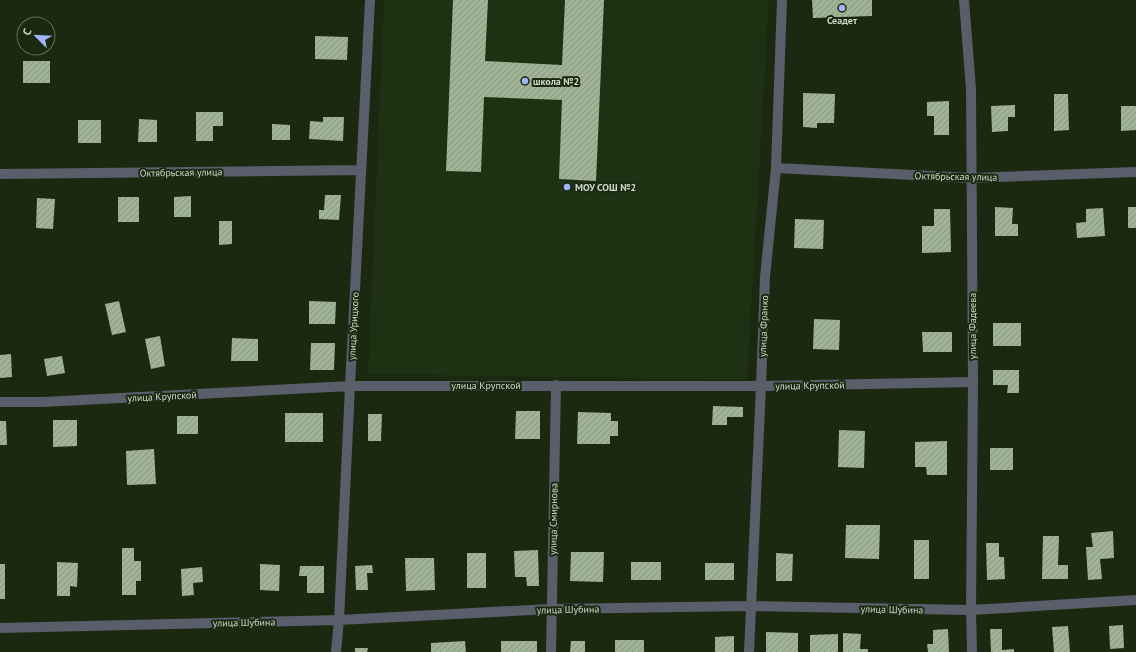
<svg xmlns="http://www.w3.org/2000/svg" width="1136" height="652" viewBox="0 0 1136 652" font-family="'PT Sans',sans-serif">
<defs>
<pattern id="building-hatch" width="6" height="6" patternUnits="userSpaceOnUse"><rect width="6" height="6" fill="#a0b395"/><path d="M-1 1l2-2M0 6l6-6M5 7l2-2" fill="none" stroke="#88967f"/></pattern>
</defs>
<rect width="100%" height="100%" fill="#1a2910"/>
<path fill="#1e3112" d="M 384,0 L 769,0 L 747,380 L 368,374 Z"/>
<path fill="url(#building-hatch)" d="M 453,0 L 488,0 L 485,61 L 562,65 L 565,0 L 604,0 L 596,181 L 559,179 L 562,100 L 484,97 L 481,172 L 446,171 Z
M 812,0 L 872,0 L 872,16 L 813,18 Z
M 315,36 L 348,37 L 347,60 L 315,59 Z
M 23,61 L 50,61 L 50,83 L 23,83 Z
M 803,93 L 835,94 L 834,123 L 817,123 L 817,128 L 803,127 Z
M 1054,94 L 1068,94 L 1069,130 L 1054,131 Z
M 949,101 L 949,135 L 934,135 L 934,116 L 927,116 L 927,102 Z
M 1015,105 L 1015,117 L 1008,117 L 1008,131 L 992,132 L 991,106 Z
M 1121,106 L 1136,106 L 1136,130 L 1121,131 Z
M 196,112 L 223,112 L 223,126 L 213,126 L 213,141 L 196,141 Z
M 323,117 L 344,117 L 343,141 L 309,139 L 310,121 L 323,122 Z
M 139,119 L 157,120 L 157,142 L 138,142 Z
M 78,120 L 101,120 L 101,143 L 78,143 Z
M 272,124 L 290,125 L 290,140 L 272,140 Z
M 325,195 L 341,195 L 339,220 L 319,219 L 319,210 L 324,210 Z
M 191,196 L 191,217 L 174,217 L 174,197 Z
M 118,197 L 139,197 L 139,222 L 118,222 Z
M 37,198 L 55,199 L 53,229 L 36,228 Z
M 995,207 L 1013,208 L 1012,224 L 1018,224 L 1018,236 L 995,236 Z
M 1128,207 L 1136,207 L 1136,228 L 1128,228 Z
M 1103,208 L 1105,236 L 1077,238 L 1076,223 L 1086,222 L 1086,209 Z
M 934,209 L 950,209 L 951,252 L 922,253 L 922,226 L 934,226 Z
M 795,219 L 824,220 L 823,249 L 794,248 Z
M 219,221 L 232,221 L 232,244 L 219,245 Z
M 119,301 L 126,332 L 112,335 L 105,304 Z
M 309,301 L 336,302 L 335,324 L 309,324 Z
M 814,319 L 840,320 L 839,350 L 813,349 Z
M 993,323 L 1021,323 L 1021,346 L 993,346 Z
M 922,332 L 952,332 L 952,352 L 923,352 Z
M 160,336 L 165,366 L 151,369 L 145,339 Z
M 232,338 L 258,339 L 258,361 L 231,361 Z
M 311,343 L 335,343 L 334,370 L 310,370 Z
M 11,354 L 12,377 L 0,378 L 0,355 Z
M 62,356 L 65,373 L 47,376 L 44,359 Z
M 993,370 L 1019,370 L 1019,393 L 1007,393 L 1008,385 L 993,385 Z
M 713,406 L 743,407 L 743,417 L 727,417 L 727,425 L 712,425 Z
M 516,411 L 540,411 L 540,439 L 515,439 Z
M 578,412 L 611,413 L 611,421 L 618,421 L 618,436 L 610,436 L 610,444 L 577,444 Z
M 285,413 L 323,413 L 323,442 L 285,442 Z
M 368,414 L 382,414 L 381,441 L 368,441 Z
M 177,416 L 198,416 L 198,434 L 177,434 Z
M 53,420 L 77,420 L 77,446 L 53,447 Z
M 0,421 L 6,421 L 7,445 L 0,445 Z
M 839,430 L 865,431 L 864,468 L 838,467 Z
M 947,441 L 947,475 L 927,475 L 926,467 L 915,467 L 915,442 Z
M 990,448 L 1013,448 L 1013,470 L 990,470 Z
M 154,449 L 156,484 L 127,485 L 126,451 Z
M 846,525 L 880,525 L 879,559 L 845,558 Z
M 1113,531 L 1114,558 L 1100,559 L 1102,579 L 1088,580 L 1086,547 L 1093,547 L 1091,533 Z
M 1043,536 L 1059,536 L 1058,565 L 1068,565 L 1068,579 L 1042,579 Z
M 914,540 L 929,540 L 929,579 L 914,579 Z
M 986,543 L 999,543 L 999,557 L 1004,557 L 1005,579 L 987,580 Z
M 122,548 L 134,548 L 134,561 L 141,561 L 141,581 L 136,581 L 136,595 L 122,595 Z
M 538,550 L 539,586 L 527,586 L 526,577 L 515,577 L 514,551 Z
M 571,552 L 604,552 L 603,582 L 570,581 Z
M 467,553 L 486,553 L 486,588 L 467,588 Z
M 776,553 L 793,554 L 792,581 L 776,581 Z
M 405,558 L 434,558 L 435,590 L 406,591 Z
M 57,562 L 78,563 L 77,587 L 70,586 L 70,596 L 57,596 Z
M 631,562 L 661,562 L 661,580 L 631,580 Z
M 705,563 L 734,563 L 734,580 L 705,580 Z
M 0,564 L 5,564 L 5,599 L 0,599 Z
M 260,564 L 280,565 L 279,591 L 260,590 Z
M 372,565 L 373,573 L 367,573 L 368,590 L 356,590 L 355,566 Z
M 300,566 L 324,566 L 324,593 L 307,593 L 307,576 L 299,576 Z
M 202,567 L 203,582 L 193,583 L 194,595 L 182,596 L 181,569 Z
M 1123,625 L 1124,648 L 1110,649 L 1109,626 Z
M 1068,626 L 1070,652 L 1054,652 L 1052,627 Z
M 948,629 L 949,652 L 928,652 L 927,644 L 933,644 L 933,630 Z
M 990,629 L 1002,629 L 1002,650 L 1014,649 L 1014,652 L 991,652 Z
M 766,632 L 798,633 L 798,652 L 766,652 Z
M 843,633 L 861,634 L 860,649 L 868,649 L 868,652 L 843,652 Z
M 838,634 L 838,652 L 810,652 L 810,635 Z
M 734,636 L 734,652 L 715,652 L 715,637 Z
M 615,640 L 644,640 L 644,652 L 615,652 Z
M 465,641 L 466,652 L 431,652 L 431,643 Z
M 501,641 L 537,641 L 537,652 L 501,652 Z
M 571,641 L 585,641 L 585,652 L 570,652 Z
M 355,648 L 368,648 L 367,652 L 355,652 Z"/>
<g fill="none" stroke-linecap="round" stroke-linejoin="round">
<path stroke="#5a5d6a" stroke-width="10" d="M 964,0 L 971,89 L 973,382 L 971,610 L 972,652
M 776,168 L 971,178 L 1136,172
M 0,174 L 361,170
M 0,402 L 43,402 L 350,386 L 761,386 L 973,382
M 0,628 L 339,620 L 551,609 L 750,606 L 971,610 L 1136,600
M 336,652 L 339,620 L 350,386 L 370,0
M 551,652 L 556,385
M 749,652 L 761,386 L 765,277 L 776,168 L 782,0"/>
</g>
<g fill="#a0b3fd" stroke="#1a2910" stroke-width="1.5">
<circle cx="842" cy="8" r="4"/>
<circle cx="525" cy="81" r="4"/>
<circle cx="567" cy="187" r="4"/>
</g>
<g text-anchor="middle" stroke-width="4" stroke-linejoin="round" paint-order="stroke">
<g font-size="10" font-weight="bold" fill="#ced8c8" stroke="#1a2910" text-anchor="start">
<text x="842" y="24" text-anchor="middle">Сеадет</text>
<text x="533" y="85">школа №2</text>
<text x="575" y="191">МОУ СОШ №2</text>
</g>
<g font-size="10" fill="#ced8c8" stroke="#1a2910">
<text transform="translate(181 172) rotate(-1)" y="4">Октябрьская улица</text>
<text transform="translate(956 176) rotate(1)" y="4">Октябрьская улица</text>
<text transform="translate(353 326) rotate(-87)" y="4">улица Урицкого</text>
<text transform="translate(763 326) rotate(-88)" y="4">улица Франко</text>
<text transform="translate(972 326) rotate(-90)" y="4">улица Фадеева</text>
<text x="486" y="389">улица Крупской</text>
<text transform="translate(810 385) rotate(-1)" y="4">улица Крупской</text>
<text transform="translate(162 396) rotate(-3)" y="4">улица Крупской</text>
<text transform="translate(553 519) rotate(-89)" y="4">улица Смирнова</text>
<text transform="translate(568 609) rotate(-1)" y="4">улица Шубина</text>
<text transform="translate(892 609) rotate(1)" y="4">улица Шубина</text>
<text transform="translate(244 622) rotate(-1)" y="4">улица Шубина</text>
</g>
</g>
<g transform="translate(36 36) rotate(294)"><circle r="19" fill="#1a2910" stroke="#626f5a"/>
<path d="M0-3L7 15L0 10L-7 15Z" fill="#a0b3fd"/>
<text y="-6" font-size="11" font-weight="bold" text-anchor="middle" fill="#ced8c8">С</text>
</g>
</svg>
